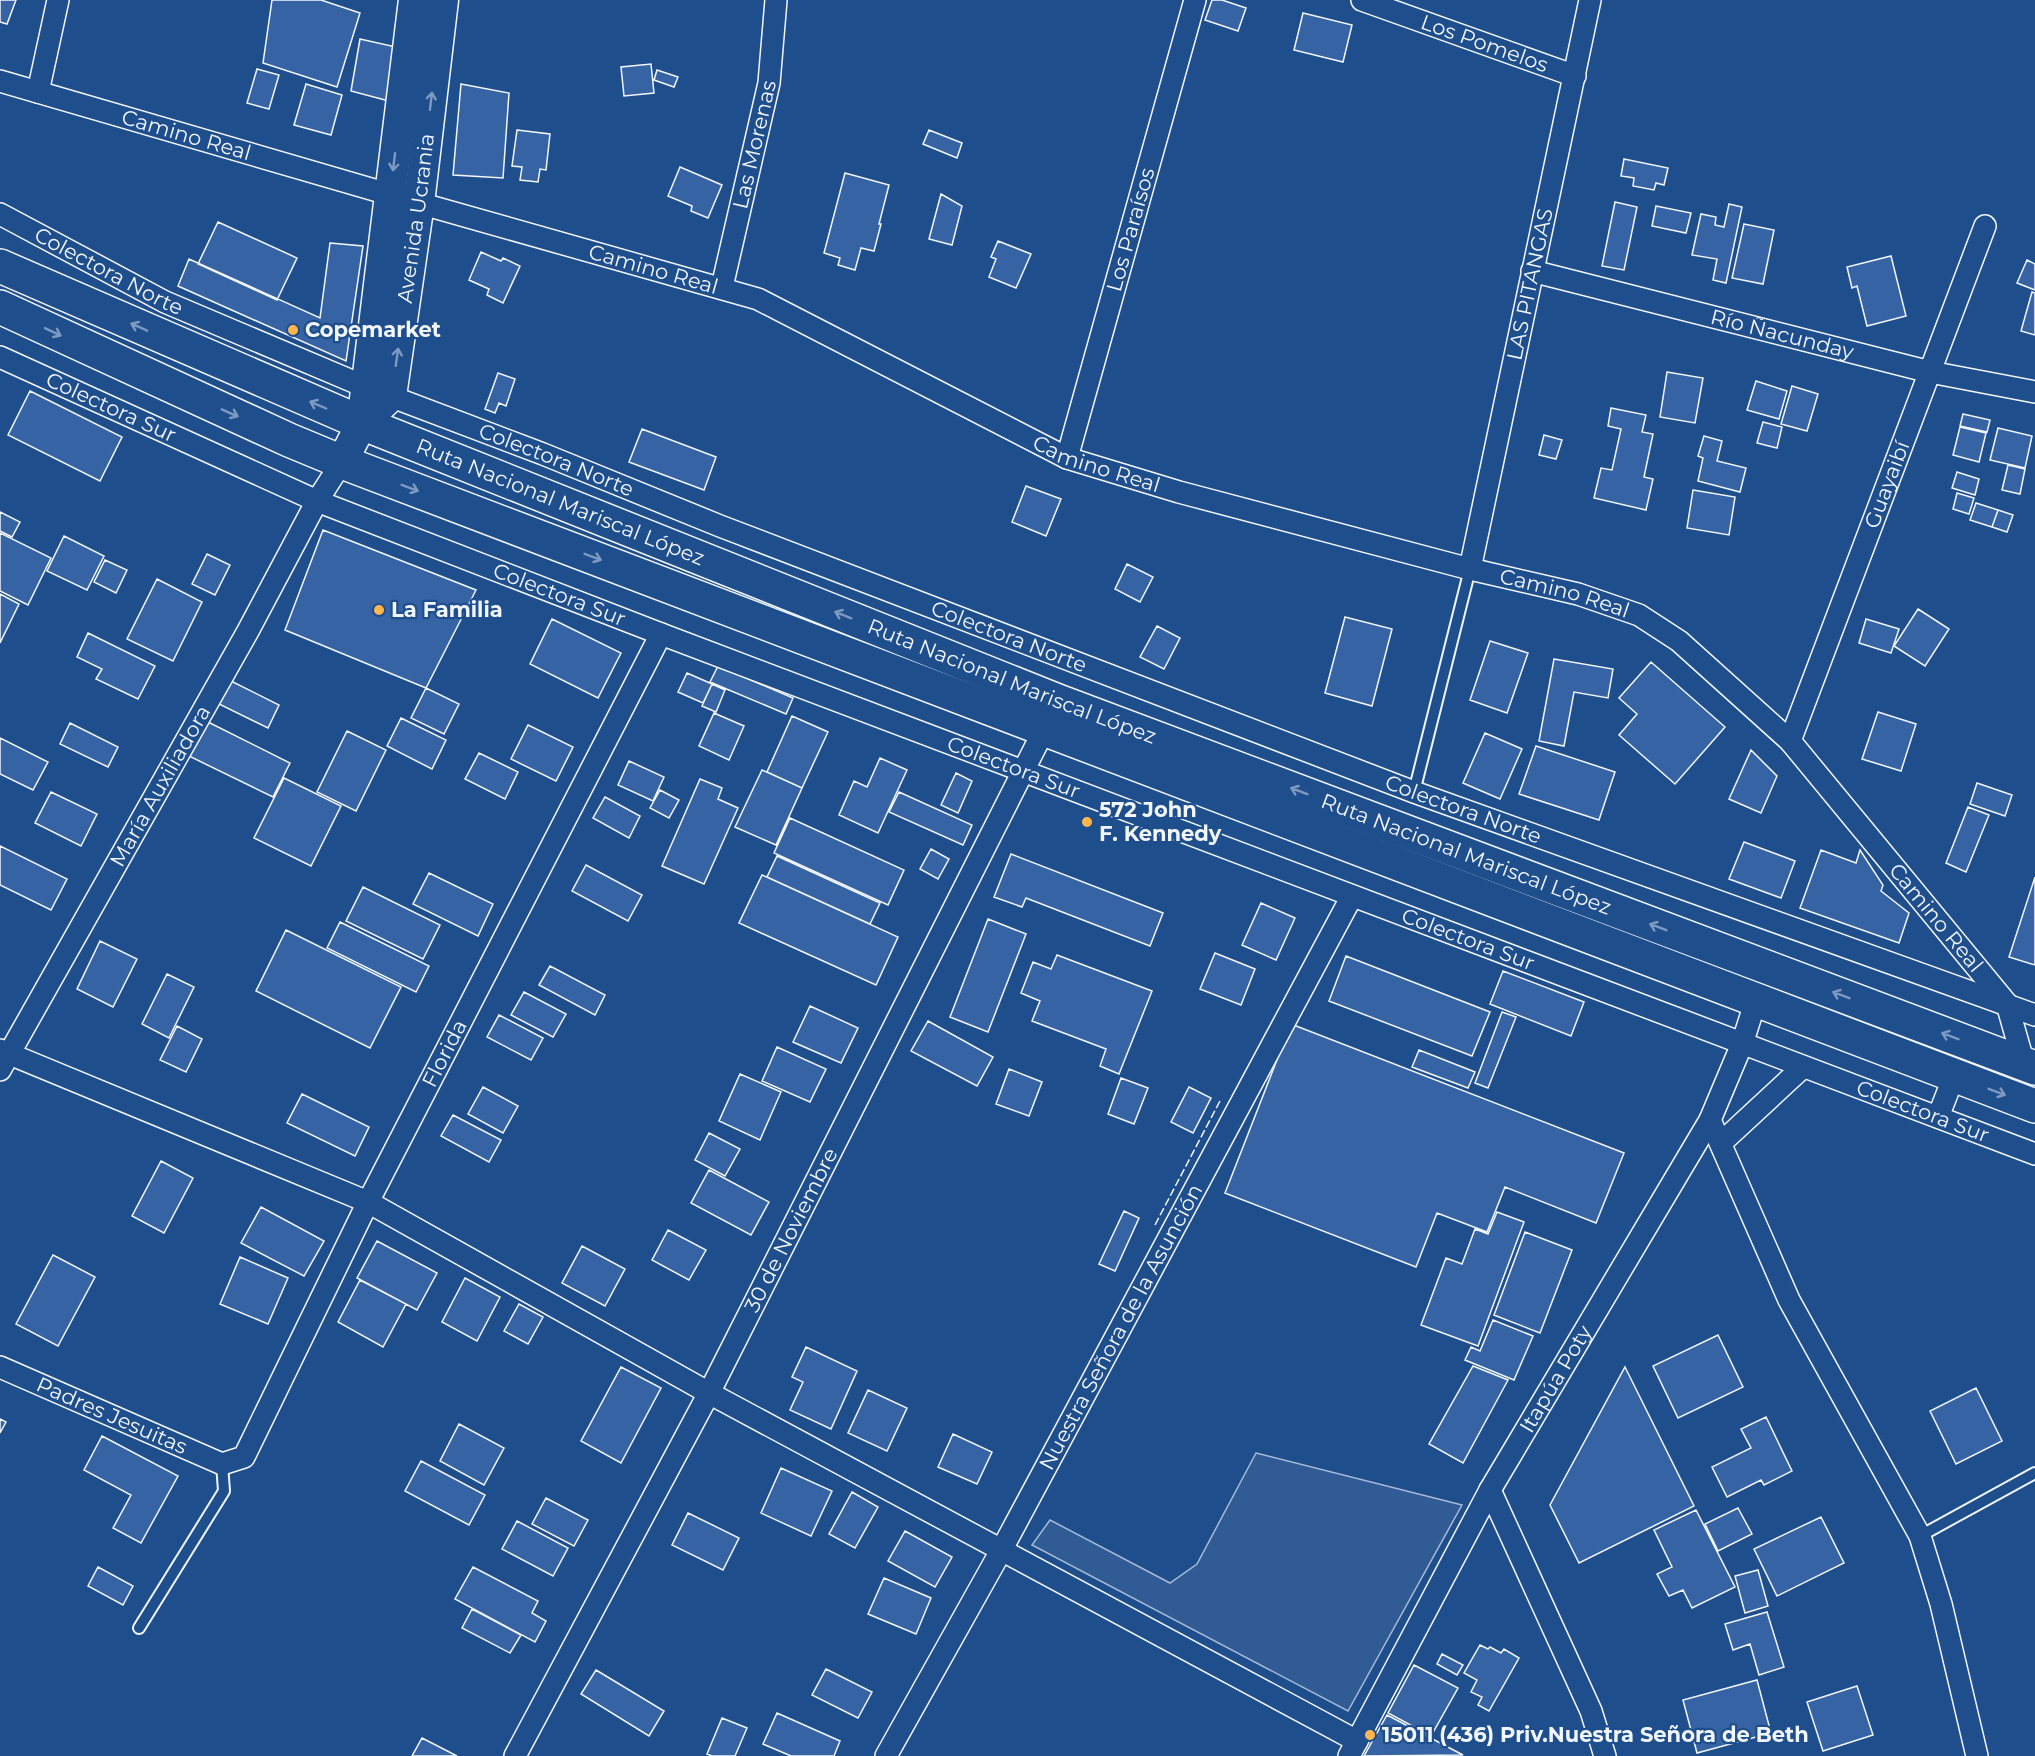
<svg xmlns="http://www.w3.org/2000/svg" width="2035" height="1756" viewBox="0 0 2035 1756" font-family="Montserrat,sans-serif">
<rect width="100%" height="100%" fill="#1f4e8c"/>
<path fill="#305b95" stroke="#a8bbd7" stroke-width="1.5" d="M 1256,1453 L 1462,1505 L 1348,1711 L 1032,1545 L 1050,1520 L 1170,1583 L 1197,1564 Z"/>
<path fill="#3563a3" stroke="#f2f6ff" stroke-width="1.5" d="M 0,0 L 16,0 L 7,24 L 0,22 Z
M 272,0 L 321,0 L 360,13 L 337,87 L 263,63 Z
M 1212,0 L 1222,0 L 1246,8 L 1238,31 L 1205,20 Z
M 1303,13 L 1352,25 L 1343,62 L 1294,50 Z
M 360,39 L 396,47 L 389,101 L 351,91 Z
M 651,64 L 654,93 L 624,96 L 621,67 Z
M 257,69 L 279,75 L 269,109 L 247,103 Z
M 657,70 L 678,77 L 674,87 L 654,80 Z
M 306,84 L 342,95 L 331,135 L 294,125 Z
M 461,84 L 509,93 L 503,178 L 453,175 Z
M 517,130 L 550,134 L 546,170 L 540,169 L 538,182 L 520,180 L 522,167 L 512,166 Z
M 929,130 L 962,143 L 957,158 L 923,144 Z
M 1624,159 L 1668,168 L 1664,185 L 1656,183 L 1654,190 L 1633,186 L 1634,178 L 1621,176 Z
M 680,167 L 722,185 L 708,218 L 691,211 L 692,206 L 668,196 Z
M 845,173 L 889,185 L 879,224 L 881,224 L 874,251 L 861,248 L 855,270 L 838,265 L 840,258 L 824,253 Z
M 941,194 L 962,206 L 952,245 L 929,239 Z
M 1615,202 L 1637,207 L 1624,270 L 1602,266 Z
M 1729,204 L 1742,207 L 1726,283 L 1713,280 L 1717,259 L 1692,255 L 1701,214 L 1716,217 L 1715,225 L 1724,227 Z
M 1656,206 L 1691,213 L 1686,233 L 1652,226 Z
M 218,222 L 297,258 L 277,300 L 198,264 Z
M 1744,224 L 1774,230 L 1763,284 L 1732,278 Z
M 998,241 L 1031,254 L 1016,288 L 989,277 L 996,259 L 991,257 Z
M 330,243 L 363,246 L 346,361 L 178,286 L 189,259 L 320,318 Z
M 481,252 L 501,261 L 503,258 L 520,266 L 503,303 L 487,295 L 489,289 L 469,280 Z
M 1891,256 L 1906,316 L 1867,326 L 1857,286 L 1852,288 L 1847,267 Z
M 2027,260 L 2035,264 L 2035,290 L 2017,283 Z
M 2032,292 L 2035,293 L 2035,335 L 2021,331 Z
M 1667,372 L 1703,378 L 1695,423 L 1660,417 Z
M 498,373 L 515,379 L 506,406 L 499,403 L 495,413 L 485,409 Z
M 1756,381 L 1787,391 L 1779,419 L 1747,410 Z
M 1792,386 L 1818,394 L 1807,431 L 1781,424 Z
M 30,391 L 122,437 L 100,481 L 8,435 Z
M 1611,408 L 1646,415 L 1642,432 L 1653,434 L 1644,477 L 1653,479 L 1646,510 L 1594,498 L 1601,468 L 1612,470 L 1621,429 L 1608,426 Z
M 1963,414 L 1990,420 L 1987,432 L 1960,426 Z
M 1763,422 L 1782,427 L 1777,448 L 1757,443 Z
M 1960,427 L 1986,433 L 1979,462 L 1953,455 Z
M 1998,428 L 2032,436 L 2025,468 L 1990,460 Z
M 642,429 L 716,457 L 704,490 L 629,462 Z
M 1544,435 L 1562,440 L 1556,459 L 1539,455 Z
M 1704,436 L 1722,441 L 1717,461 L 1746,468 L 1740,492 L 1698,481 L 1703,458 L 1698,456 Z
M 2008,465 L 2025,469 L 2020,494 L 2002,490 Z
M 1957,472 L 1979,479 L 1975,495 L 1952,488 Z
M 1026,486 L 1061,499 L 1046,536 L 1012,522 Z
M 1693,490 L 1735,497 L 1729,535 L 1687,528 Z
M 1957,493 L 1974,498 L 1969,514 L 1953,509 Z
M 1976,503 L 1998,510 L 1992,527 L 1970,520 Z
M 1998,510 L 2013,515 L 2007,532 L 1992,527 Z
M 0,512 L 20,522 L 12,537 L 0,531 Z
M 323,530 L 476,590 L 426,688 L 285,630 Z
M 0,533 L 51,558 L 28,605 L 0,591 Z
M 64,536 L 104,556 L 87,590 L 47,571 Z
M 207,554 L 230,565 L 215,595 L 192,584 Z
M 105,560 L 127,570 L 116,593 L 94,582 Z
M 1127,564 L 1153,577 L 1140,602 L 1115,589 Z
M 157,579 L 202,602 L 173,661 L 127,639 Z
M 0,594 L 19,604 L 0,643 Z
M 1918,609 L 1949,629 L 1925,666 L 1894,646 Z
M 1345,617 L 1392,629 L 1372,706 L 1325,693 Z
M 552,619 L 621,653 L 598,698 L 530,664 Z
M 1866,619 L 1899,629 L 1891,653 L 1859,643 Z
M 1157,626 L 1180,638 L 1164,669 L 1140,657 Z
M 88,633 L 155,666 L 138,699 L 96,679 L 102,669 L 77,657 Z
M 1490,641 L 1528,653 L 1507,713 L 1470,700 Z
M 1554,659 L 1613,669 L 1608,698 L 1574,692 L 1564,746 L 1539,741 Z
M 1651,662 L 1725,727 L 1675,784 L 1619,735 L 1637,714 L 1619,698 Z
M 718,666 L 793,698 L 786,714 L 710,682 Z
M 687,673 L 712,684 L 703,703 L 678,692 Z
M 229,680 L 279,705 L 268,728 L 217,703 Z
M 712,684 L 725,690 L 716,712 L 702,706 Z
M 426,688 L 459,704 L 444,734 L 411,718 Z
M 1878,712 L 1916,724 L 1901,771 L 1862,759 Z
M 714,713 L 744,726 L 729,760 L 699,746 Z
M 792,716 L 828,732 L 802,788 L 767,772 Z
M 401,718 L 446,740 L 432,769 L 387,746 Z
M 206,721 L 290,763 L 273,797 L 189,756 Z
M 70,723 L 118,747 L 108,767 L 60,744 Z
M 528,725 L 573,747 L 556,781 L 511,759 Z
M 347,731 L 386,750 L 356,811 L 317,792 Z
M 1485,733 L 1522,749 L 1500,799 L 1463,783 Z
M 0,738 L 48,762 L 33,790 L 0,774 Z
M 1536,746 L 1615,772 L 1599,820 L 1519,794 Z
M 1751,750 L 1777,776 L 1761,813 L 1729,799 Z
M 479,753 L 518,772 L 505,799 L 465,779 Z
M 880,758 L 907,770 L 878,833 L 839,815 L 854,781 L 867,787 Z
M 629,761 L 664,777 L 653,801 L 618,785 Z
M 762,770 L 802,788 L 776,845 L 735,827 Z
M 956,773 L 972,781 L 958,813 L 941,805 Z
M 284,778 L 341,806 L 311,866 L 254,838 Z
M 700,779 L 722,788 L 718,799 L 738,808 L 704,884 L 662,866 Z
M 1977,783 L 2012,795 L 2005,816 L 1970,804 Z
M 660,790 L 679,800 L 669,818 L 650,808 Z
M 51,792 L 97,814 L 81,846 L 35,823 Z
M 899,792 L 972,825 L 963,845 L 889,812 Z
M 605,797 L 640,816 L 629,838 L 593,818 Z
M 1968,807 L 1989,815 L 1966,872 L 1946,863 Z
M 790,818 L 904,870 L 888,905 L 774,853 Z
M 1744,842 L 1795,861 L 1781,898 L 1729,879 Z
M 0,846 L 67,879 L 51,910 L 0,885 Z
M 931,849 L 949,859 L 938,879 L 920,869 Z
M 1821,850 L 1856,863 L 1860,850 L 1883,885 L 1881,891 L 1909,913 L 1899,943 L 1800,908 Z
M 1011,854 L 1163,913 L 1150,946 L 1026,898 L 1022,907 L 994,897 Z
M 777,856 L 880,903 L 870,924 L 767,877 Z
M 586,865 L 642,895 L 628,921 L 572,891 Z
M 429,873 L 493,904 L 478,936 L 413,904 Z
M 762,875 L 898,937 L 876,985 L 739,923 Z
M 2035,877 L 2035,965 L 2009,957 Z
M 363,887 L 440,925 L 423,959 L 346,921 Z
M 1261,903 L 1295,918 L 1276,960 L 1242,945 Z
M 988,919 L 1026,934 L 988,1032 L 950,1017 Z
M 340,922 L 429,966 L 416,992 L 327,948 Z
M 286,930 L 401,987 L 370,1048 L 256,991 Z
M 100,941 L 137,959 L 113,1007 L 77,989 Z
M 1215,953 L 1255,969 L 1241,1005 L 1200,989 Z
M 1057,955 L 1152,991 L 1119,1074 L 1100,1066 L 1106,1049 L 1032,1021 L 1040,1001 L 1021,993 L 1033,962 L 1051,969 Z
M 1346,956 L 1490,1012 L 1472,1056 L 1329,1001 Z
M 550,966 L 605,995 L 595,1015 L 539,985 Z
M 1503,971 L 1584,1002 L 1571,1036 L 1490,1004 Z
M 167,974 L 194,987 L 169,1038 L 142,1024 Z
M 524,992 L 566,1014 L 553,1037 L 511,1015 Z
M 810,1006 L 858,1028 L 841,1063 L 793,1042 Z
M 1502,1012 L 1516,1017 L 1488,1088 L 1475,1083 Z
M 499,1015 L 543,1038 L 531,1060 L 487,1037 Z
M 928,1021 L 993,1057 L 977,1086 L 911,1051 Z
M 1291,1024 L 1624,1153 L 1596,1223 L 1505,1187 L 1487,1232 L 1437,1213 L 1416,1267 L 1225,1193 Z
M 177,1026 L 202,1039 L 186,1072 L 160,1060 Z
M 777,1047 L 826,1069 L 810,1102 L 762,1081 Z
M 1419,1050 L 1475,1072 L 1468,1088 L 1412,1067 Z
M 1009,1069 L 1042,1082 L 1029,1116 L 996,1104 Z
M 740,1074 L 781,1092 L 760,1140 L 719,1121 Z
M 1121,1078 L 1148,1088 L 1134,1124 L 1108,1114 Z
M 483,1087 L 518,1106 L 503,1133 L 468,1114 Z
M 1189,1087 L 1211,1098 L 1193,1133 L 1171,1122 Z
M 302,1094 L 369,1127 L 355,1156 L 287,1123 Z
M 453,1115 L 501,1140 L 489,1162 L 441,1136 Z
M 709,1133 L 740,1149 L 725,1176 L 695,1160 Z
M 161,1161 L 193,1178 L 164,1233 L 132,1216 Z
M 709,1170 L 769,1202 L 751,1235 L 691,1203 Z
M 261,1207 L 324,1241 L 304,1276 L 241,1243 Z
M 1124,1211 L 1139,1218 L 1115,1271 L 1099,1264 Z
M 1497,1212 L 1524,1222 L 1478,1346 L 1421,1325 L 1446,1258 L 1462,1264 L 1475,1229 L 1488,1234 Z
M 668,1230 L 706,1250 L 689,1280 L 652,1260 Z
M 1525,1232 L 1572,1250 L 1540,1333 L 1494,1315 Z
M 377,1241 L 437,1273 L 417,1310 L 357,1278 Z
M 582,1246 L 625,1269 L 605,1306 L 562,1283 Z
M 53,1255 L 95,1277 L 58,1346 L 16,1324 Z
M 240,1257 L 288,1278 L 268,1324 L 220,1304 Z
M 465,1278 L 500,1297 L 477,1341 L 442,1322 Z
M 360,1280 L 406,1304 L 383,1347 L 338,1322 Z
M 519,1304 L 543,1317 L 528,1344 L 504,1331 Z
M 1493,1320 L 1533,1336 L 1514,1380 L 1465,1360 L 1471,1347 L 1480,1351 Z
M 1718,1335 L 1743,1387 L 1678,1418 L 1653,1366 Z
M 806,1347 L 857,1371 L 831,1429 L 790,1410 L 803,1382 L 792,1377 Z
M 1473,1366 L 1508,1380 L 1463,1463 L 1429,1444 Z
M 621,1367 L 661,1388 L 621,1463 L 581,1441 Z
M 1625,1367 L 1694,1506 L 1579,1563 L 1550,1505 Z
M 1976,1388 L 2002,1441 L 1956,1464 L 1930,1411 Z
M 868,1390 L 907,1408 L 887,1451 L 848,1433 Z
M 1766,1417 L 1792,1471 L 1764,1485 L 1761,1480 L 1727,1497 L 1712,1467 L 1751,1448 L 1741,1429 Z
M 0,1419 L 6,1422 L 0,1433 Z
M 459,1424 L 504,1448 L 484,1485 L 440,1461 Z
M 953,1434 L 992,1452 L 977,1484 L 938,1467 Z
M 102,1436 L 178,1476 L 141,1543 L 113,1528 L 131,1495 L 84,1470 Z
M 421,1461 L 485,1495 L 469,1525 L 405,1491 Z
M 781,1468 L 832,1491 L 811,1536 L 761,1513 Z
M 852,1492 L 878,1507 L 855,1548 L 829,1534 Z
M 546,1498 L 588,1520 L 574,1546 L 532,1524 Z
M 1738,1508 L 1752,1534 L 1718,1551 L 1705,1524 Z
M 1696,1510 L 1735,1587 L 1692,1608 L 1683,1590 L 1669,1596 L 1657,1574 L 1672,1567 L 1654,1530 Z
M 688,1513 L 739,1538 L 723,1570 L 672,1545 Z
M 1821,1517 L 1844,1563 L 1777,1596 L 1754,1549 Z
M 517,1521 L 568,1548 L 553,1576 L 502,1549 Z
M 905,1531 L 952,1557 L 935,1587 L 888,1561 Z
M 98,1567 L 133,1586 L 123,1605 L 88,1586 Z
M 473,1567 L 538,1601 L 532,1613 L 546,1621 L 535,1642 L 455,1599 Z
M 1758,1570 L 1768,1606 L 1745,1613 L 1735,1576 Z
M 884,1578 L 931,1598 L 916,1634 L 868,1614 Z
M 472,1609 L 521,1635 L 510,1653 L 462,1628 Z
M 1767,1612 L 1784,1667 L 1759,1675 L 1750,1644 L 1733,1650 L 1725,1624 Z
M 1480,1645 L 1488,1649 L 1490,1647 L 1501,1653 L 1504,1649 L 1519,1658 L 1489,1711 L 1478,1705 L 1482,1697 L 1471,1692 L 1477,1680 L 1464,1673 Z
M 1442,1654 L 1463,1665 L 1457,1675 L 1437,1664 Z
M 1414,1665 L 1458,1688 L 1431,1736 L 1388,1713 Z
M 826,1669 L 872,1692 L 858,1718 L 812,1695 Z
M 596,1670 L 664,1711 L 649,1736 L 581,1694 Z
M 1757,1680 L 1771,1733 L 1697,1753 L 1683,1700 Z
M 1857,1686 L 1873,1735 L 1823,1751 L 1807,1702 Z
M 777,1713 L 840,1741 L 834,1756 L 791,1756 L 763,1744 Z
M 1387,1715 L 1463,1755 L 1364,1756 Z
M 722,1718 L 747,1728 L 735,1756 L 712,1756 L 707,1754 Z
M 422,1738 L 457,1756 L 412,1756 Z"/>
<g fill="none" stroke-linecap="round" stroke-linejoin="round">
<g stroke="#f2f6ff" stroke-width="14">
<path id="service" d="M 1414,792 L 1470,569
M 1920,1536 L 2035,1473
M 139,1628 L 224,1491 L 222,1464"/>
</g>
<g stroke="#f2f6ff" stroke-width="24">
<g id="minor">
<path id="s1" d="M 1362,0 L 1575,76"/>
<path id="s2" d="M 0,81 L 419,203 L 758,299 L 1067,458 L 1179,492 L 1470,569 L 1578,594 L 1639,615 L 1679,641 L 1790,741 L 2007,1004 L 2024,1064"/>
<path d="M 38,92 L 58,0"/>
<path id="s3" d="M 0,214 L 165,302 L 366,387 L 543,454 L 720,526 L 1414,792 L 2035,1015"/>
<path id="s4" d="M 1532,271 L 1930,372 L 2035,392"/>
<path id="s5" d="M 722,287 L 769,83 L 776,0"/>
<path id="s6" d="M 0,357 L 317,501 L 661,634 L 2035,1154"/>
<path id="s7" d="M 1067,458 L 1195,0"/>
<path id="s8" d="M 1470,569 L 1590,0"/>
<path id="s9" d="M 1790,741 L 1985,226"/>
<path d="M 0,1050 L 368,1202 L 709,1393 L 1357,1741"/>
<path id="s10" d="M 0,1070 L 248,631 L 317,501 L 342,462"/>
<path d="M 1938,1117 L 1954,1076"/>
<path d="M 1710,1120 L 1789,1300 L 1920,1536 L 1941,1604 L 1977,1756"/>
<path d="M 1721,1143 L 1803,1067"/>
<path id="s11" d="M 0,1367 L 222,1464 L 244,1457 L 368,1202 L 661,634"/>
<path d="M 1490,1490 L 1591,1711 L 1605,1756"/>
<path id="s12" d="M 515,1756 L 709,1393 L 1049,720"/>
<path id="s13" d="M 886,1756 L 1002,1549 L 1352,896"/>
<path id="s14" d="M 1349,1756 L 1490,1490 L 1710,1120 L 1742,1044 L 1756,1000"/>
</g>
</g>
<g stroke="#f2f6ff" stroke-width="33">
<g id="secondary">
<path id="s15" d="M 362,423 L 391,396 L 419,203 L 443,0"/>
<path d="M 342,462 L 362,423 L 414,0"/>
</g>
</g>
<g stroke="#f2f6ff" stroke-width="36">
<g id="trunk">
<path id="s16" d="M 0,266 L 362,423 L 1058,701 L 2035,1068"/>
<path d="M 0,307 L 289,440 L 342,462 L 2035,1106"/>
</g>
</g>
<use href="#service" stroke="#1f4e8c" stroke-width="10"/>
<use href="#minor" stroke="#1f4e8c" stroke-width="21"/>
<use href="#secondary" stroke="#1f4e8c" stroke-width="30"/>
<use href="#trunk" stroke="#1f4e8c" stroke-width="33"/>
<path stroke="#f2f6ff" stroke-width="1.5" stroke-dasharray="8 3" stroke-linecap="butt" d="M 1155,1225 L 1221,1099"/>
</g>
<defs><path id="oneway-shaft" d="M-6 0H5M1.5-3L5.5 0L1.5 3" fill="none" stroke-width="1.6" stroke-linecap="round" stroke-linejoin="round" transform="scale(1.5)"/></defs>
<g stroke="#7e9ac0">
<use href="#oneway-shaft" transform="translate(431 101) rotate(-83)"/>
<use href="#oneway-shaft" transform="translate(394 162) rotate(97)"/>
<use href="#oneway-shaft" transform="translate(139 327) rotate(-156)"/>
<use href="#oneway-shaft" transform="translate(53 332) rotate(25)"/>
<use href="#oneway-shaft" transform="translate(397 357) rotate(-82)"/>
<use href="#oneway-shaft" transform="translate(318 405) rotate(-157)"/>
<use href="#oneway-shaft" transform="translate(230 413) rotate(24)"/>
<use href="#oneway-shaft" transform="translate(410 488) rotate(21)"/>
<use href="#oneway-shaft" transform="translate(593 557) rotate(21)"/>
<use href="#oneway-shaft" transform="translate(843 615) rotate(-158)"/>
<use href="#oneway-shaft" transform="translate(1299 791) rotate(-159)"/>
<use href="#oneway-shaft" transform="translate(1658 927) rotate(-159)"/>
<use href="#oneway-shaft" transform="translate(1841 995) rotate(-159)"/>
<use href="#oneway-shaft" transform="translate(1950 1036) rotate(-159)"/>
<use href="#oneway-shaft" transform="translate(1997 1092) rotate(21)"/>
</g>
<g fill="#ffb74d" stroke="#1f4e8c" stroke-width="2">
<circle cx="293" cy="330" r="6"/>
<circle cx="379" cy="610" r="6"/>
<circle cx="1087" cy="822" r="6"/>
<circle cx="1370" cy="1735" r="6"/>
</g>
<g text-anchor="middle" stroke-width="4.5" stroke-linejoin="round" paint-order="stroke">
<g font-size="21" fill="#f2f6ff" stroke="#1f4e8c">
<text dy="7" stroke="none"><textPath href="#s1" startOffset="130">Los Pomelos</textPath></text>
<text dy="7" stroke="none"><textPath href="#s2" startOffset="194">Camino Real</textPath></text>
<text dy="7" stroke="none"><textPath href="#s5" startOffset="146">Las Morenas</textPath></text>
<text dy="7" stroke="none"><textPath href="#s15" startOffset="219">Avenida Ucrania</textPath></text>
<text dy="7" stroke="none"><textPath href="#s7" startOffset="237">Los Paraísos</textPath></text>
<text dy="7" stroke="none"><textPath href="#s2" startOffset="680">Camino Real</textPath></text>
<text dy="7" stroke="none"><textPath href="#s3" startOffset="123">Colectora Norte</textPath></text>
<text dy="7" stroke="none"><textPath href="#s8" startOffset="291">LAS PITANGAS</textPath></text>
<text dy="7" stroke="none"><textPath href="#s4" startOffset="258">Río Ñacunday</textPath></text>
<text dy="7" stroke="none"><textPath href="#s6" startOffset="122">Colectora Sur</textPath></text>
<text dy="7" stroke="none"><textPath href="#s3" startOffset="609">Colectora Norte</textPath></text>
<text dy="7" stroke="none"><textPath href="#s2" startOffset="1166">Camino Real</textPath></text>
<text dy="7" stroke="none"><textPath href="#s9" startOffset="274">Guayaibí</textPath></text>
<text dy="7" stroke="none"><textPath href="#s16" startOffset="608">Ruta Nacional Mariscal López</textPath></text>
<text dy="7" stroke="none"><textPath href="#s6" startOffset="608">Colectora Sur</textPath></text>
<text dy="7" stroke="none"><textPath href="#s2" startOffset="1652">Camino Real</textPath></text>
<text dy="7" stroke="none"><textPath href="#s3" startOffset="1095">Colectora Norte</textPath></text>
<text dy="7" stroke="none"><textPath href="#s16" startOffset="1094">Ruta Nacional Mariscal López</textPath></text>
<text dy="7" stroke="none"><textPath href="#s6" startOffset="1094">Colectora Sur</textPath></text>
<text dy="7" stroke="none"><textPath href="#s10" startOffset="326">María Auxiliadora</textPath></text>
<text dy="7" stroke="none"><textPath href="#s3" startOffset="1581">Colectora Norte</textPath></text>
<text dy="7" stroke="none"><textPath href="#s16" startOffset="1580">Ruta Nacional Mariscal López</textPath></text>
<text dy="7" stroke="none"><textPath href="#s2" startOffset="2156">Camino Real</textPath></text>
<text dy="7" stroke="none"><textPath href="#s6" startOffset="1580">Colectora Sur</textPath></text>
<text dy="7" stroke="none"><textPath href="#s11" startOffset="716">Florida</textPath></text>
<text dy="7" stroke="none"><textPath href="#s6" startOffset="2066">Colectora Sur</textPath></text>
<text dy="7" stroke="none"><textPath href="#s12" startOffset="594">30 de Noviembre</textPath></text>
<text dy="7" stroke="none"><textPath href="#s13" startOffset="489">Nuestra Señora de la Asunción</textPath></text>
<text dy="7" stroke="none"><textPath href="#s14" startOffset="430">Itapúa Poty</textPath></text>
<text dy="7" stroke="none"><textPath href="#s11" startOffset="122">Padres Jesuitas</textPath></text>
</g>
<g font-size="21" font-weight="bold" fill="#f2f6ff" stroke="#1f4e8c" text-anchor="start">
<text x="305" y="337">Copemarket</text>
<text x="391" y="617">La Familia</text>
<text x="1099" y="817">572 John<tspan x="1099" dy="24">F. Kennedy</tspan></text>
<text x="1382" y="1742">15011 (436) Priv.Nuestra Señora de Beth</text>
</g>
</g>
</svg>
